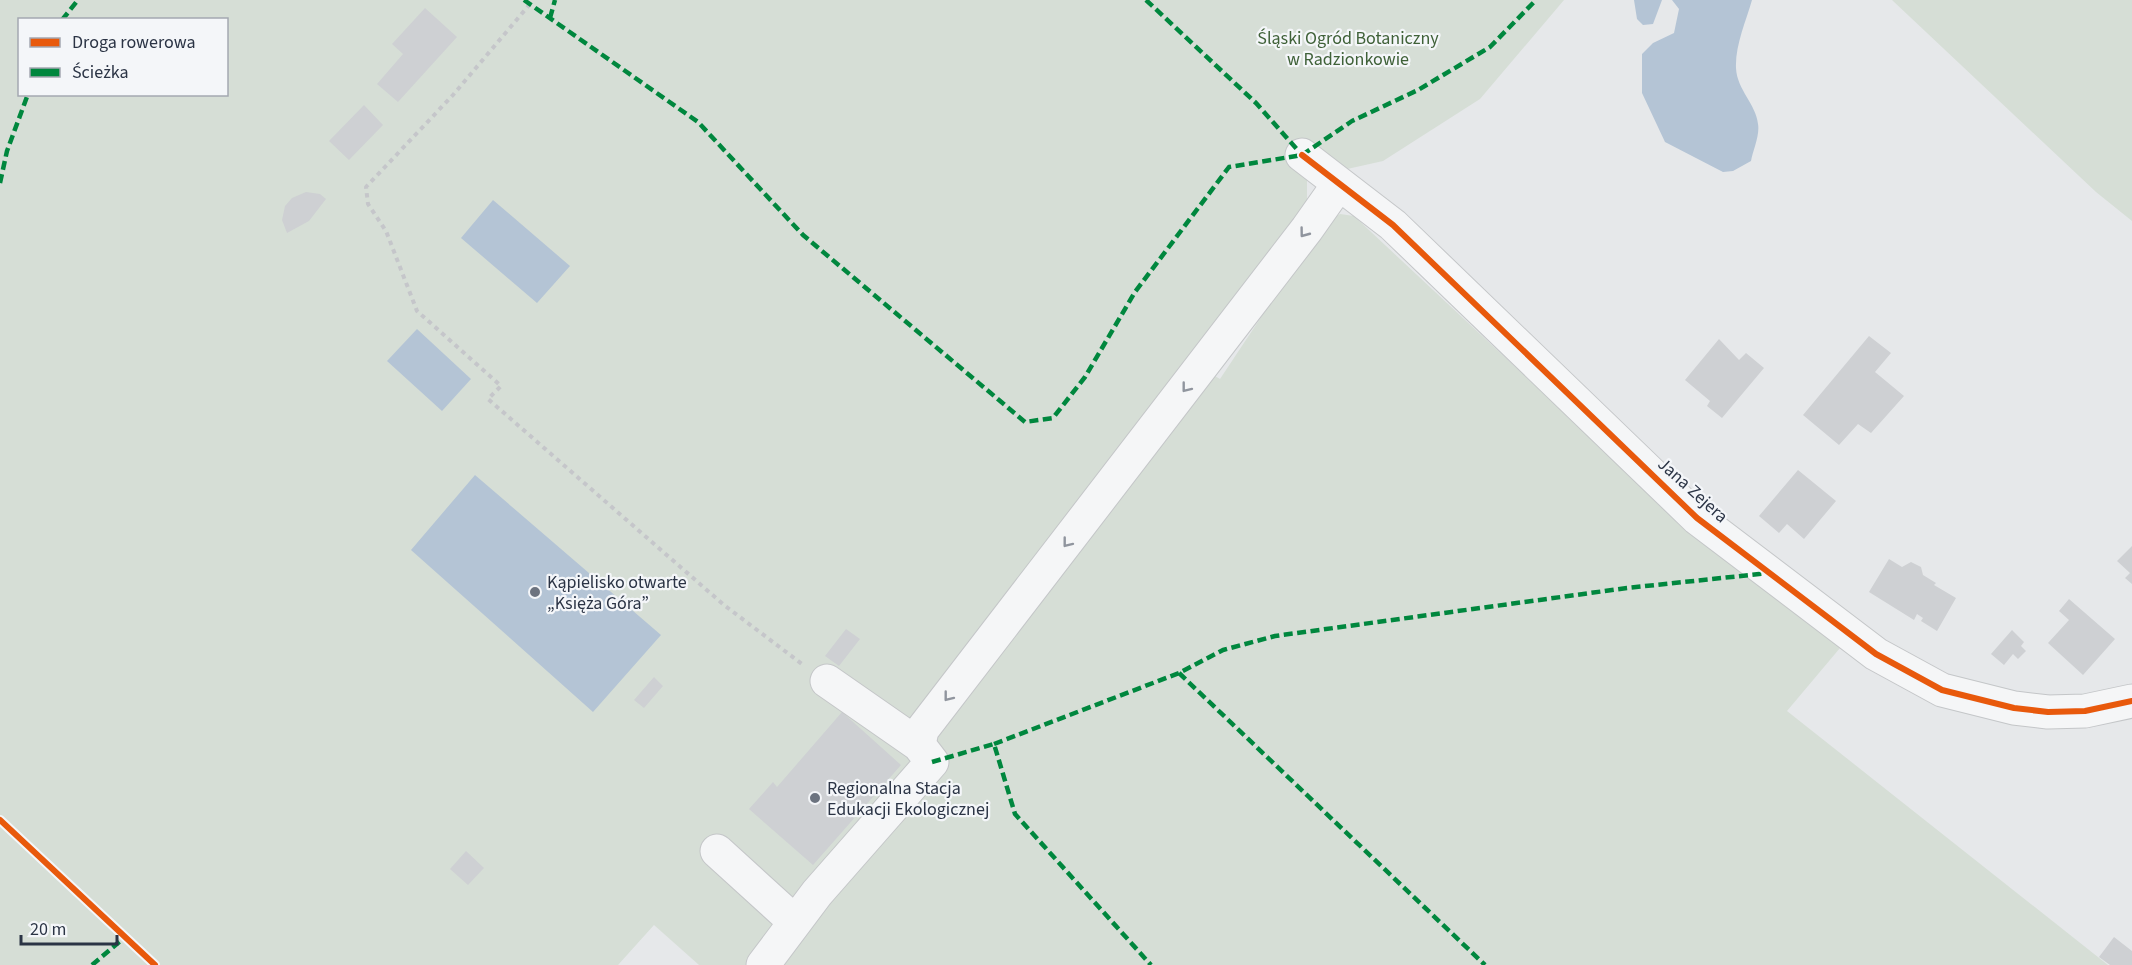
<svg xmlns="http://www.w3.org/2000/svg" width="2132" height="965" viewBox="0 0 2132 965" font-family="'Source Sans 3',sans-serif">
<rect width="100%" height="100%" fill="#e6e8ea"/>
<path fill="#d6ded6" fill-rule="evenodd" d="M 0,0 L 1564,0 L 1480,99 L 1383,161 L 1307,178 L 1307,208 L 1196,365 L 1220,379 L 1321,227 L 1340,214 L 1354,216 L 1667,509 L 1840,648 L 1787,711 L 2108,965 L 699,965 L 654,925 L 618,965 L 0,965 ZM 20,20 L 226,20 L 226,94 L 20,94 Z
M 1892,0 L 2132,0 L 2132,221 L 2096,192 Z"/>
<path fill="#b4c4d5" d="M 1634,0 L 1662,0 L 1653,24 L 1643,25 L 1637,19 Z
M 1672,0 L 1752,0 C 1746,21 1735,46 1736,68 C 1737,90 1756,104 1758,124 C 1760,135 1753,150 1751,161 L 1733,171 L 1723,172 L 1665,142 L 1642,93 L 1642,54 L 1653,43 L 1674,33 L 1679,9 Z
M 493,200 L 570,266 L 537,303 L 461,238 Z
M 417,329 L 471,379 L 442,411 L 387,361 Z
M 475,475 L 661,635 L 593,712 L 411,550 Z"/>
<path fill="#ced0d3" d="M 425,8 L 457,37 L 398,102 L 377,84 L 403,54 L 392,44 Z
M 364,105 L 383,125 L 349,160 L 329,141 Z
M 306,192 L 320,194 L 326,199 L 309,221 L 287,233 L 282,220 L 285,206 L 292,198 Z
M 1869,336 L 1891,353 L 1875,372 L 1904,396 L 1871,433 L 1858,424 L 1839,445 L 1803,415 Z
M 1719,339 L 1739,360 L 1746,353 L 1764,368 L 1722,418 L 1707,406 L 1710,401 L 1685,380 Z
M 1798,470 L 1836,501 L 1804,539 L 1787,524 L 1779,533 L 1759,516 Z
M 2132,546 L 2132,584 L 2125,578 L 2130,573 L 2117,561 Z
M 1889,559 L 1902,567 L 1911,562 L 1921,567 L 1923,575 L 1936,583 L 1934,585 L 1956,598 L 1937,631 L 1921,621 L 1923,618 L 1917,614 L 1914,620 L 1869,592 Z
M 2069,599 L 2115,639 L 2083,675 L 2048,643 L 2069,620 L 2059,611 Z
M 846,629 L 860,639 L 839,666 L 825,656 Z
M 2012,630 L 2024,642 L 2021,646 L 2026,651 L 2018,659 L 2013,654 L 2004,665 L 1991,654 Z
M 654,677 L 663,686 L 644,708 L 634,700 Z
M 842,712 L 901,765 L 813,865 L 749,809 L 773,782 L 777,787 Z
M 466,851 L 484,868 L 468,885 L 450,869 Z
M 2114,937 L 2132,951 L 2132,965 L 2110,965 L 2099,957 Z"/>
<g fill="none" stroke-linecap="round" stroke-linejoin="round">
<g stroke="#c4c6c8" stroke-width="35">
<path id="minor" d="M 1302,155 L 1393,225 L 1697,518 L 1876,654 L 1942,690 L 2014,708 L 2048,712 L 2085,711 L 2132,701
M 827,681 L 919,745
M 717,851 L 795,922
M 763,965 L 817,893 L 932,762 L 919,745 L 922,730 L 1307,229 L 1338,185"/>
</g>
<path stroke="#c5c6ca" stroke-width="4" stroke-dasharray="4.5 4.5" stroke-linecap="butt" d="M 530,4 L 453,95 L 366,187 L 368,204 L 386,231 L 417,311 L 501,386 L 488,399 L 724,605 L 802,664"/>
<use href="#minor" stroke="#f5f6f7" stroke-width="33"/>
<path stroke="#00873e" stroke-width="4.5" stroke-dasharray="9 4.5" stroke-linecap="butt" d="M 524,0 L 698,122 L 803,235 L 1025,422 L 1053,418 L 1085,377 L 1135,292 L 1229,167 L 1302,155 L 1352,121 L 1418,90 L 1490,47 L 1536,0
M 1146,0 L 1256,103 L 1302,155
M 550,18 L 555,0
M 62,20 L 78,0
M 0,183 L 7,151 L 28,94
M 1179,673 L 1485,965
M 994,744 L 1179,673 L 1223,650 L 1275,636 L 1627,588 L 1769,573
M 932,762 L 994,744 L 1015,814 L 1151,965
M 92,965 L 125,937"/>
<g stroke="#f4f6f9" stroke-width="10">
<path id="cycleway" d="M 1302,155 L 1393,225 L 1697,518 L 1876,654 L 1942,690 L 2014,708 L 2048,712 L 2085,711 L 2132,701
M 0,820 L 155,965"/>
</g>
<use href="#cycleway" stroke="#e8590c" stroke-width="6"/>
</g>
<defs><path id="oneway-chevron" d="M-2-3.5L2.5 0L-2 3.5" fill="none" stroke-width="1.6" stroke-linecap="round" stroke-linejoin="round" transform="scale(1.5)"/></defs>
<g stroke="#90959e">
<use href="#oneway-chevron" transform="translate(1304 233) rotate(127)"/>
<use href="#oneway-chevron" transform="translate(1186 388) rotate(128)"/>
<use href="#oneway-chevron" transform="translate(1067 543) rotate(128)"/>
<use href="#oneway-chevron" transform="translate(948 697) rotate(128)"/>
</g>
<g fill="#6c737f" stroke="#f4f6f9" stroke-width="2">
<circle cx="535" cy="592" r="6"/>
<circle cx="815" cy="798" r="6"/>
</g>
<g text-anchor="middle" stroke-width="4.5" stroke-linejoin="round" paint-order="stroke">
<g font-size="18" fill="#3f6138" stroke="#f4f6f9">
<text x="1348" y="44">Śląski Ogród Botaniczny<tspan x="1348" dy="21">w Radzionkowie</tspan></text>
</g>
<g font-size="18" fill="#2b3445" stroke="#f4f6f9">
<text transform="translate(1693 490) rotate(42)" y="6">Jana Zejera</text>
</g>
<g font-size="18" fill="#2b3445" stroke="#f4f6f9" text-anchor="start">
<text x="547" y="588">Kąpielisko otwarte<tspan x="547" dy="21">„Księża Góra”</tspan></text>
<text x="827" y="794">Regionalna Stacja<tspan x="827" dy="21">Edukacji Ekologicznej</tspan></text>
</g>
</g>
<rect x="18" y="18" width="210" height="78" fill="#f4f6f9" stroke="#a4a8b1" stroke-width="1.5"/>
<rect x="30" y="38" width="30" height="9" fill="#e8590c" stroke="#a4a8b1" stroke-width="1.5"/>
<text x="72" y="48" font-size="18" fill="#2b3445">Droga rowerowa</text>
<rect x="30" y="68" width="30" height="9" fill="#00873e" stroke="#a4a8b1" stroke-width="1.5"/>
<text x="72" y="78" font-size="18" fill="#2b3445">Ścieżka</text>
<path d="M21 935v9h96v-9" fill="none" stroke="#2b3445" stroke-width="3"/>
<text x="30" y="935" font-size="18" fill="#2b3445" stroke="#f4f6f9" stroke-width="4.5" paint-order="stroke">20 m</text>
</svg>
